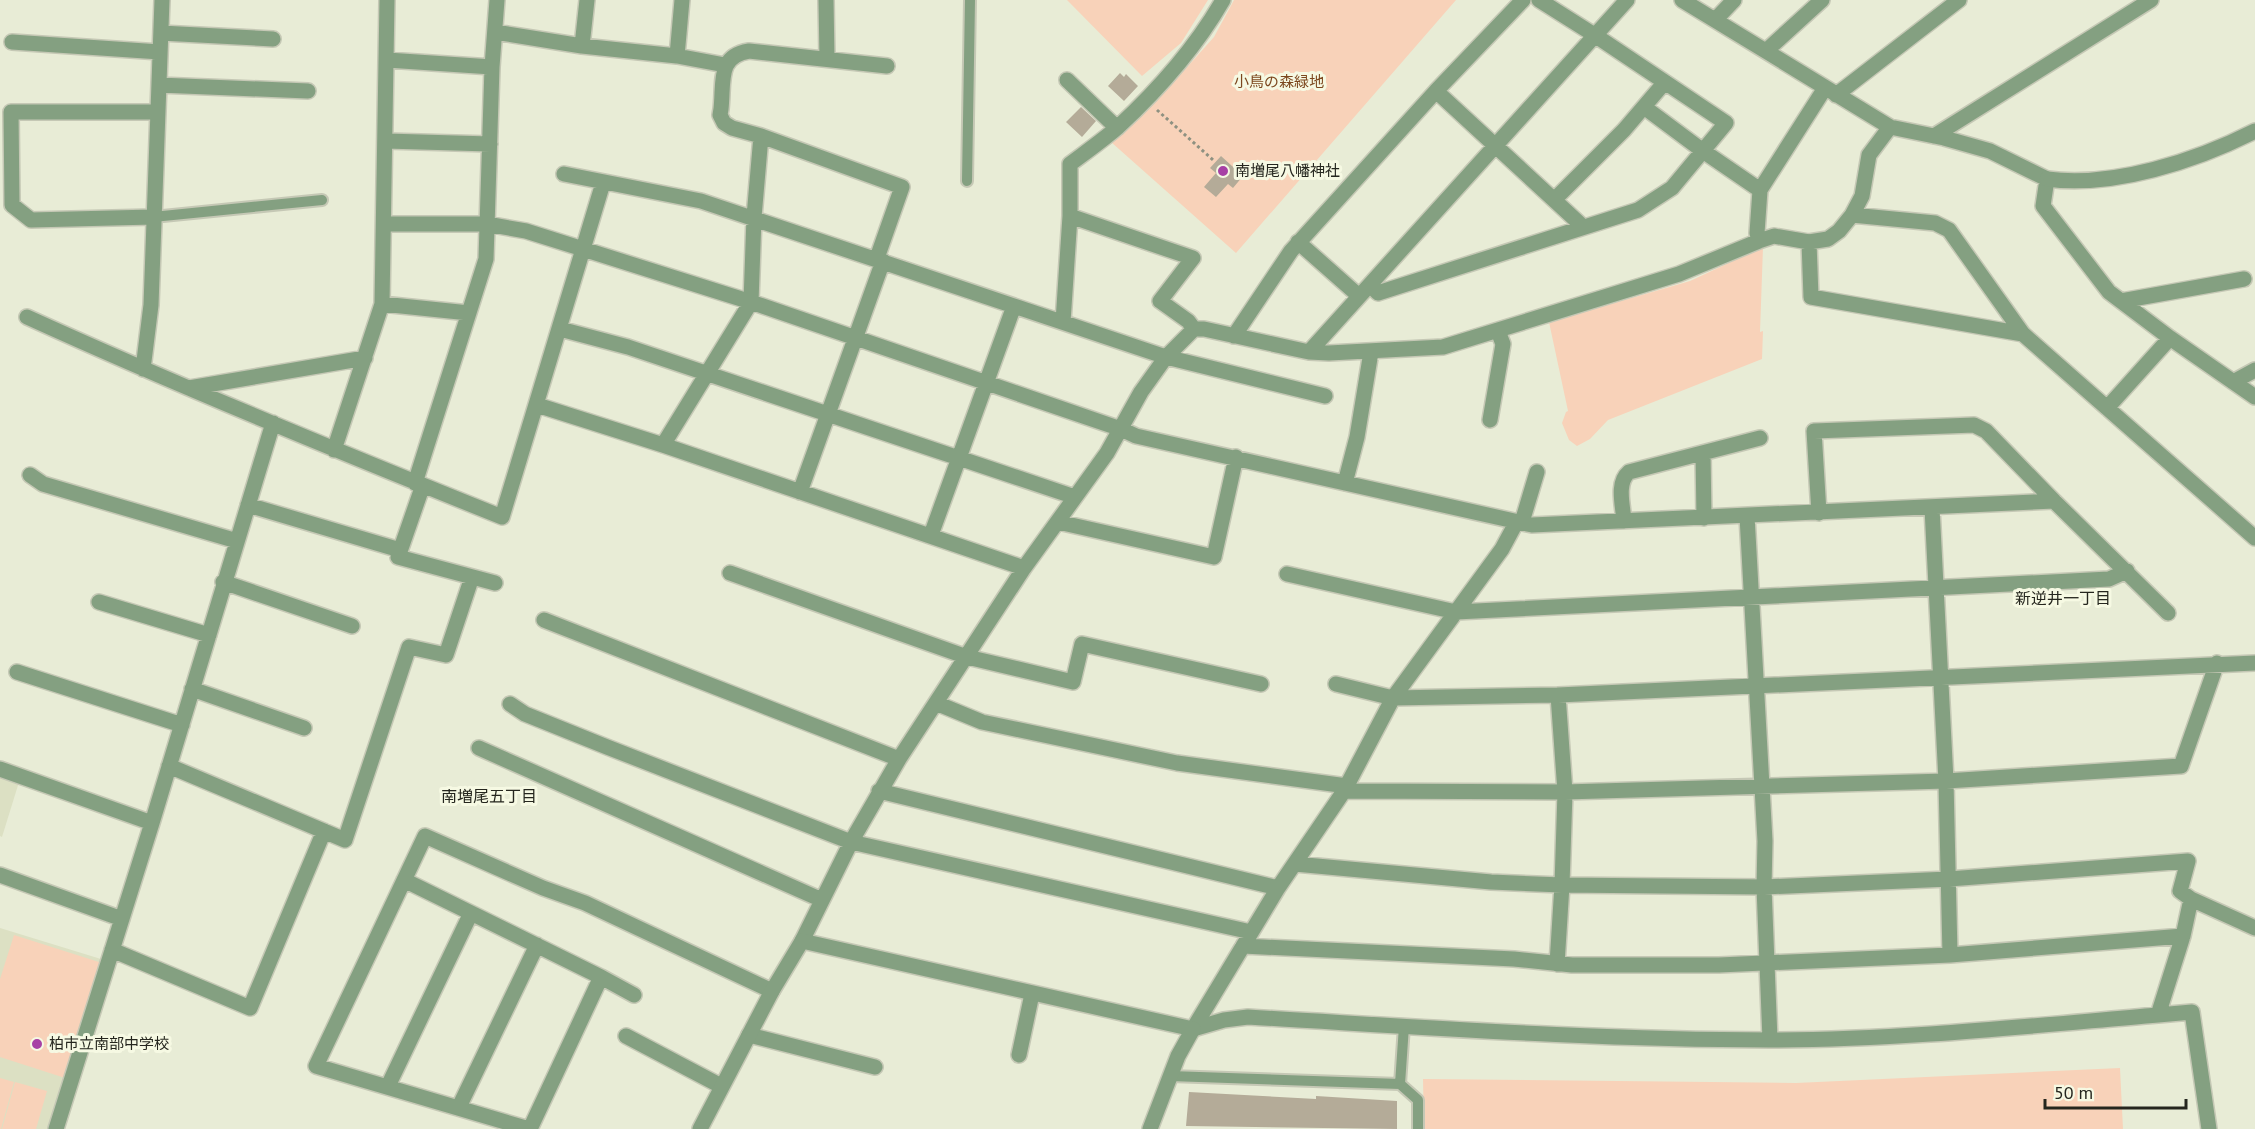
<svg xmlns="http://www.w3.org/2000/svg" width="2255" height="1129" viewBox="0 0 2255 1129" font-family="'PT Sans','Noto Sans JP',sans-serif">
<rect width="100%" height="100%" fill="#e8ecd6"/>
<path fill="#dce0c3" d="M 0,775 L 19,782 L 2,837 L 0,836 Z
M 0,928 L 101,959 L 48,1129 L 0,1129 Z"/>
<path fill="#f8d2b9" d="M 1067,0 L 1208,0 L 1181,43 L 1142,76 Z
M 1234,0 L 1456,0 L 1236,253 L 1111,142 L 1180,75 L 1214,37 Z
M 1763,247 L 1760,332 L 1763,331 L 1762,359 L 1608,420 L 1590,439 L 1577,446 L 1569,440 L 1562,423 L 1566,412 L 1568,411 L 1549,322 L 1690,281 Z
M 14,935 L 102,963 L 65,1078 L 0,1057 L 0,979 Z
M 2120,1068 L 2123,1129 L 1424,1129 L 1423,1079 L 1796,1083 Z
M 0,1078 L 14,1082 L 1,1129 L 0,1129 Z
M 15,1082 L 47,1091 L 36,1129 L 2,1129 Z"/>
<path fill="#b4ab98" d="M 1120,73 L 1124,77 L 1126,74 L 1138,86 L 1124,101 L 1108,86 Z
M 1081,107 L 1096,121 L 1082,137 L 1066,122 Z
M 1221,156 L 1243,176 L 1233,188 L 1228,184 L 1216,197 L 1204,187 L 1216,173 L 1210,168 Z
M 1189,1092 L 1316,1099 L 1316,1096 L 1397,1101 L 1397,1129 L 1186,1126 Z"/>
<g fill="none" stroke-linecap="round" stroke-linejoin="round">
<g stroke="#c5c8b5" stroke-width="14">
<path id="service" d="M 967,181 L 970,0
M 153,217 L 322,200
M 1170,1076 L 1400,1084 L 1418,1100 L 1418,1129
M 1400,1084 L 1404,1026"/>
</g>
<g stroke="#c5c8b5" stroke-width="18">
<path id="minor" d="M 826,0 L 827,58
M 1682,0 L 1890,127 L 1944,138 L 1990,151 L 2047,179 L 2043,206 L 2109,292 L 2170,338 L 2255,397
M 1716,19 L 1734,0
M 495,32 L 582,46 L 677,56 L 725,65
M 161,33 L 273,39
M 12,42 L 160,52
M 582,46 L 587,0
M 1767,50 L 1822,0
M 677,56 L 682,0
M 387,60 L 492,67
M 1067,80 L 1117,128
M 159,85 L 308,91
M 1436,91 L 1579,223 L 1581,227
M 1836,95 L 1959,0
M 1644,107 L 1703,151 L 1760,190
M 1934,136 L 2151,0
M 386,141 L 490,144
M 564,174 L 701,201 L 1166,357 L 1325,396
M 1554,200 L 1624,130 L 1665,82
M 1852,215 L 1935,223 L 1949,230 L 2023,334 L 2255,538
M 1070,216 L 1193,258 L 1160,301 L 1188,321 L 1194,329
M 153,217 L 31,220 L 12,205 L 11,112 L 157,112
M 384,224 L 487,224 L 526,231 L 751,302 L 1121,429 L 1136,436 L 1532,525 L 2054,501 L 2168,613
M 1759,241 L 1757,233 L 1760,190 L 1825,88
M 1298,242 L 1359,296
M 1809,242 L 1811,297 L 2023,334
M 877,258 L 902,187 L 761,136 L 732,128 L 724,123 L 720,115 L 721,109 C 724,82 717,56 749,51 L 887,66
M 1370,285 L 1378,293 L 1638,210 L 1672,188 L 1726,123 L 1596,36 L 1539,0
M 2121,301 L 2244,279
M 382,304 L 469,313
M 27,317 C 183,388 342,453 502,517 L 603,183
M 1063,322 L 1070,216 L 1070,164 C 1086,152 1103,140 1118,127 C 1158,90 1196,47 1223,0
M 560,329 L 628,347 L 1075,497
M 1234,336 L 1291,251 L 1436,91 L 1523,0
M 1309,352 L 1627,0
M 143,369 L 151,305 L 162,0
M 2233,382 L 2255,370
M 189,388 L 365,358
M 537,405 L 663,445 L 1024,568
M 2107,408 L 2170,338
M 1490,420 L 1503,344 L 1498,331
M 663,445 L 751,302 L 754,217 L 761,136
M 334,450 L 382,304 L 387,0
M 1703,453 L 1704,518
M 30,475 L 43,484 L 237,541
M 415,483 L 486,259 L 492,67 L 497,0
M 1345,483 L 1357,437 L 1371,352
M 423,485 L 398,557 L 495,583
M 800,492 L 883,261
M 248,505 L 400,550
M 1932,508 L 1946,781 L 1950,955
M 1819,513 L 1814,431 L 1974,425 L 1986,431 L 2054,501
M 1747,516 L 1765,841 L 1764,887 L 1770,1040
M 1624,521 C 1623,506 1616,483 1629,472 L 1760,438
M 1058,522 L 1214,557 L 1236,457
M 1522,522 L 1537,472
M 931,535 L 1014,306
M 730,573 L 967,657 L 1073,682 L 1082,644 L 1261,684
M 1287,574 L 1456,612 L 2109,579 L 2127,571
M 223,582 L 352,626
M 99,602 L 209,635
M 544,620 L 899,759
M 17,672 L 182,725
M 1336,684 L 1393,698 L 1558,695 L 2255,663
M 192,689 L 304,728
M 936,703 L 982,722 L 1177,763 L 1347,786
M 510,704 L 525,714 L 607,747 L 851,842 L 1251,932
M 479,748 L 822,900
M 169,766 L 345,840 L 409,647 L 446,655 L 472,577
M 0,769 L 152,823
M 879,791 L 1278,888
M 1344,791 L 1565,792 L 1946,781 L 2181,766 L 2217,663
M 1295,864 L 1491,882 L 1562,885 L 1764,887 L 1949,879 L 2188,861 L 2180,891 L 2191,899
M 0,875 L 122,919
M 404,880 L 601,977 L 634,995
M 802,941 L 851,842 L 899,759 L 1024,568 L 1107,453 L 1141,392 L 1166,357 L 1194,329 L 1204,329 L 1309,352 L 1329,353 L 1443,347 L 1679,274 L 1759,241 L 1774,236 L 1809,242 L 1828,239 L 1839,231 L 1852,215 L 1862,196 L 1869,155 L 1890,127
M 1243,946 L 1514,959 L 1572,965 L 1719,965 L 1950,955 L 2183,936
M 112,950 L 250,1008 L 324,831
M 1557,964 L 1562,885 L 1565,792 L 1558,695
M 2158,1015 L 2192,1012 L 2209,1129
M 1193,1029 L 1224,1020 L 1248,1017 C 1421,1027 1596,1040 1770,1040 C 1899,1040 2029,1026 2158,1015 L 2183,936 L 2191,899 L 2255,928
M 1193,1029 L 1278,888 L 1344,791 L 1393,698 L 1502,549 L 1517,521
M 749,1035 L 875,1067
M 626,1036 L 721,1086
M 1019,1055 L 1032,994
M 388,1086 L 471,913
M 459,1107 L 537,945
M 56,1129 L 152,823 L 273,423
M 529,1129 L 316,1066 L 425,836 L 543,888 L 585,903 L 772,991
M 530,1129 L 601,977"/>
</g>
<g stroke="#c5c8b5" stroke-width="18">
<path id="tertiary" d="M 2047,179 C 2113,188 2196,161 2255,131
M 700,1129 L 772,991 L 802,941 L 1193,1029 L 1178,1056 L 1150,1129"/>
</g>
<path stroke="#8e9181" stroke-width="3" stroke-dasharray="3 3" stroke-linecap="butt" d="M 1157,110 L 1213,160"/>
<use href="#service" stroke="#84a081" stroke-width="10"/>
<use href="#minor" stroke="#84a081" stroke-width="15"/>
<use href="#tertiary" stroke="#84a081" stroke-width="15"/>
</g>
<g fill="#a741a5" stroke="#f6f9e3" stroke-width="2">
<circle cx="1223" cy="171" r="6"/>
<circle cx="37" cy="1044" r="6"/>
</g>
<g text-anchor="middle" stroke-width="6" stroke-linejoin="round" paint-order="stroke">
<g font-size="15" fill="#7c471e" stroke="#f6f9e3">
<text x="1279" y="87">小鳥の森緑地</text>
</g>
<g font-size="15" fill="#25261e" stroke="#f6f9e3" text-anchor="start">
<text x="1235" y="176">南増尾八幡神社</text>
<text x="49" y="1049">柏市立南部中学校</text>
</g>
<g font-size="16" fill="#25261e" stroke="#f6f9e3">
<text x="2063" y="604">新逆井一丁目</text>
<text x="489" y="802">南増尾五丁目</text>
</g>
</g>
<path d="M2045 1099v9h141v-9" fill="none" stroke="#25261e" stroke-width="3"/>
<text x="2054" y="1099" font-size="18" fill="#25261e" stroke="#f6f9e3" stroke-width="4.5" paint-order="stroke">50 m</text>
</svg>
